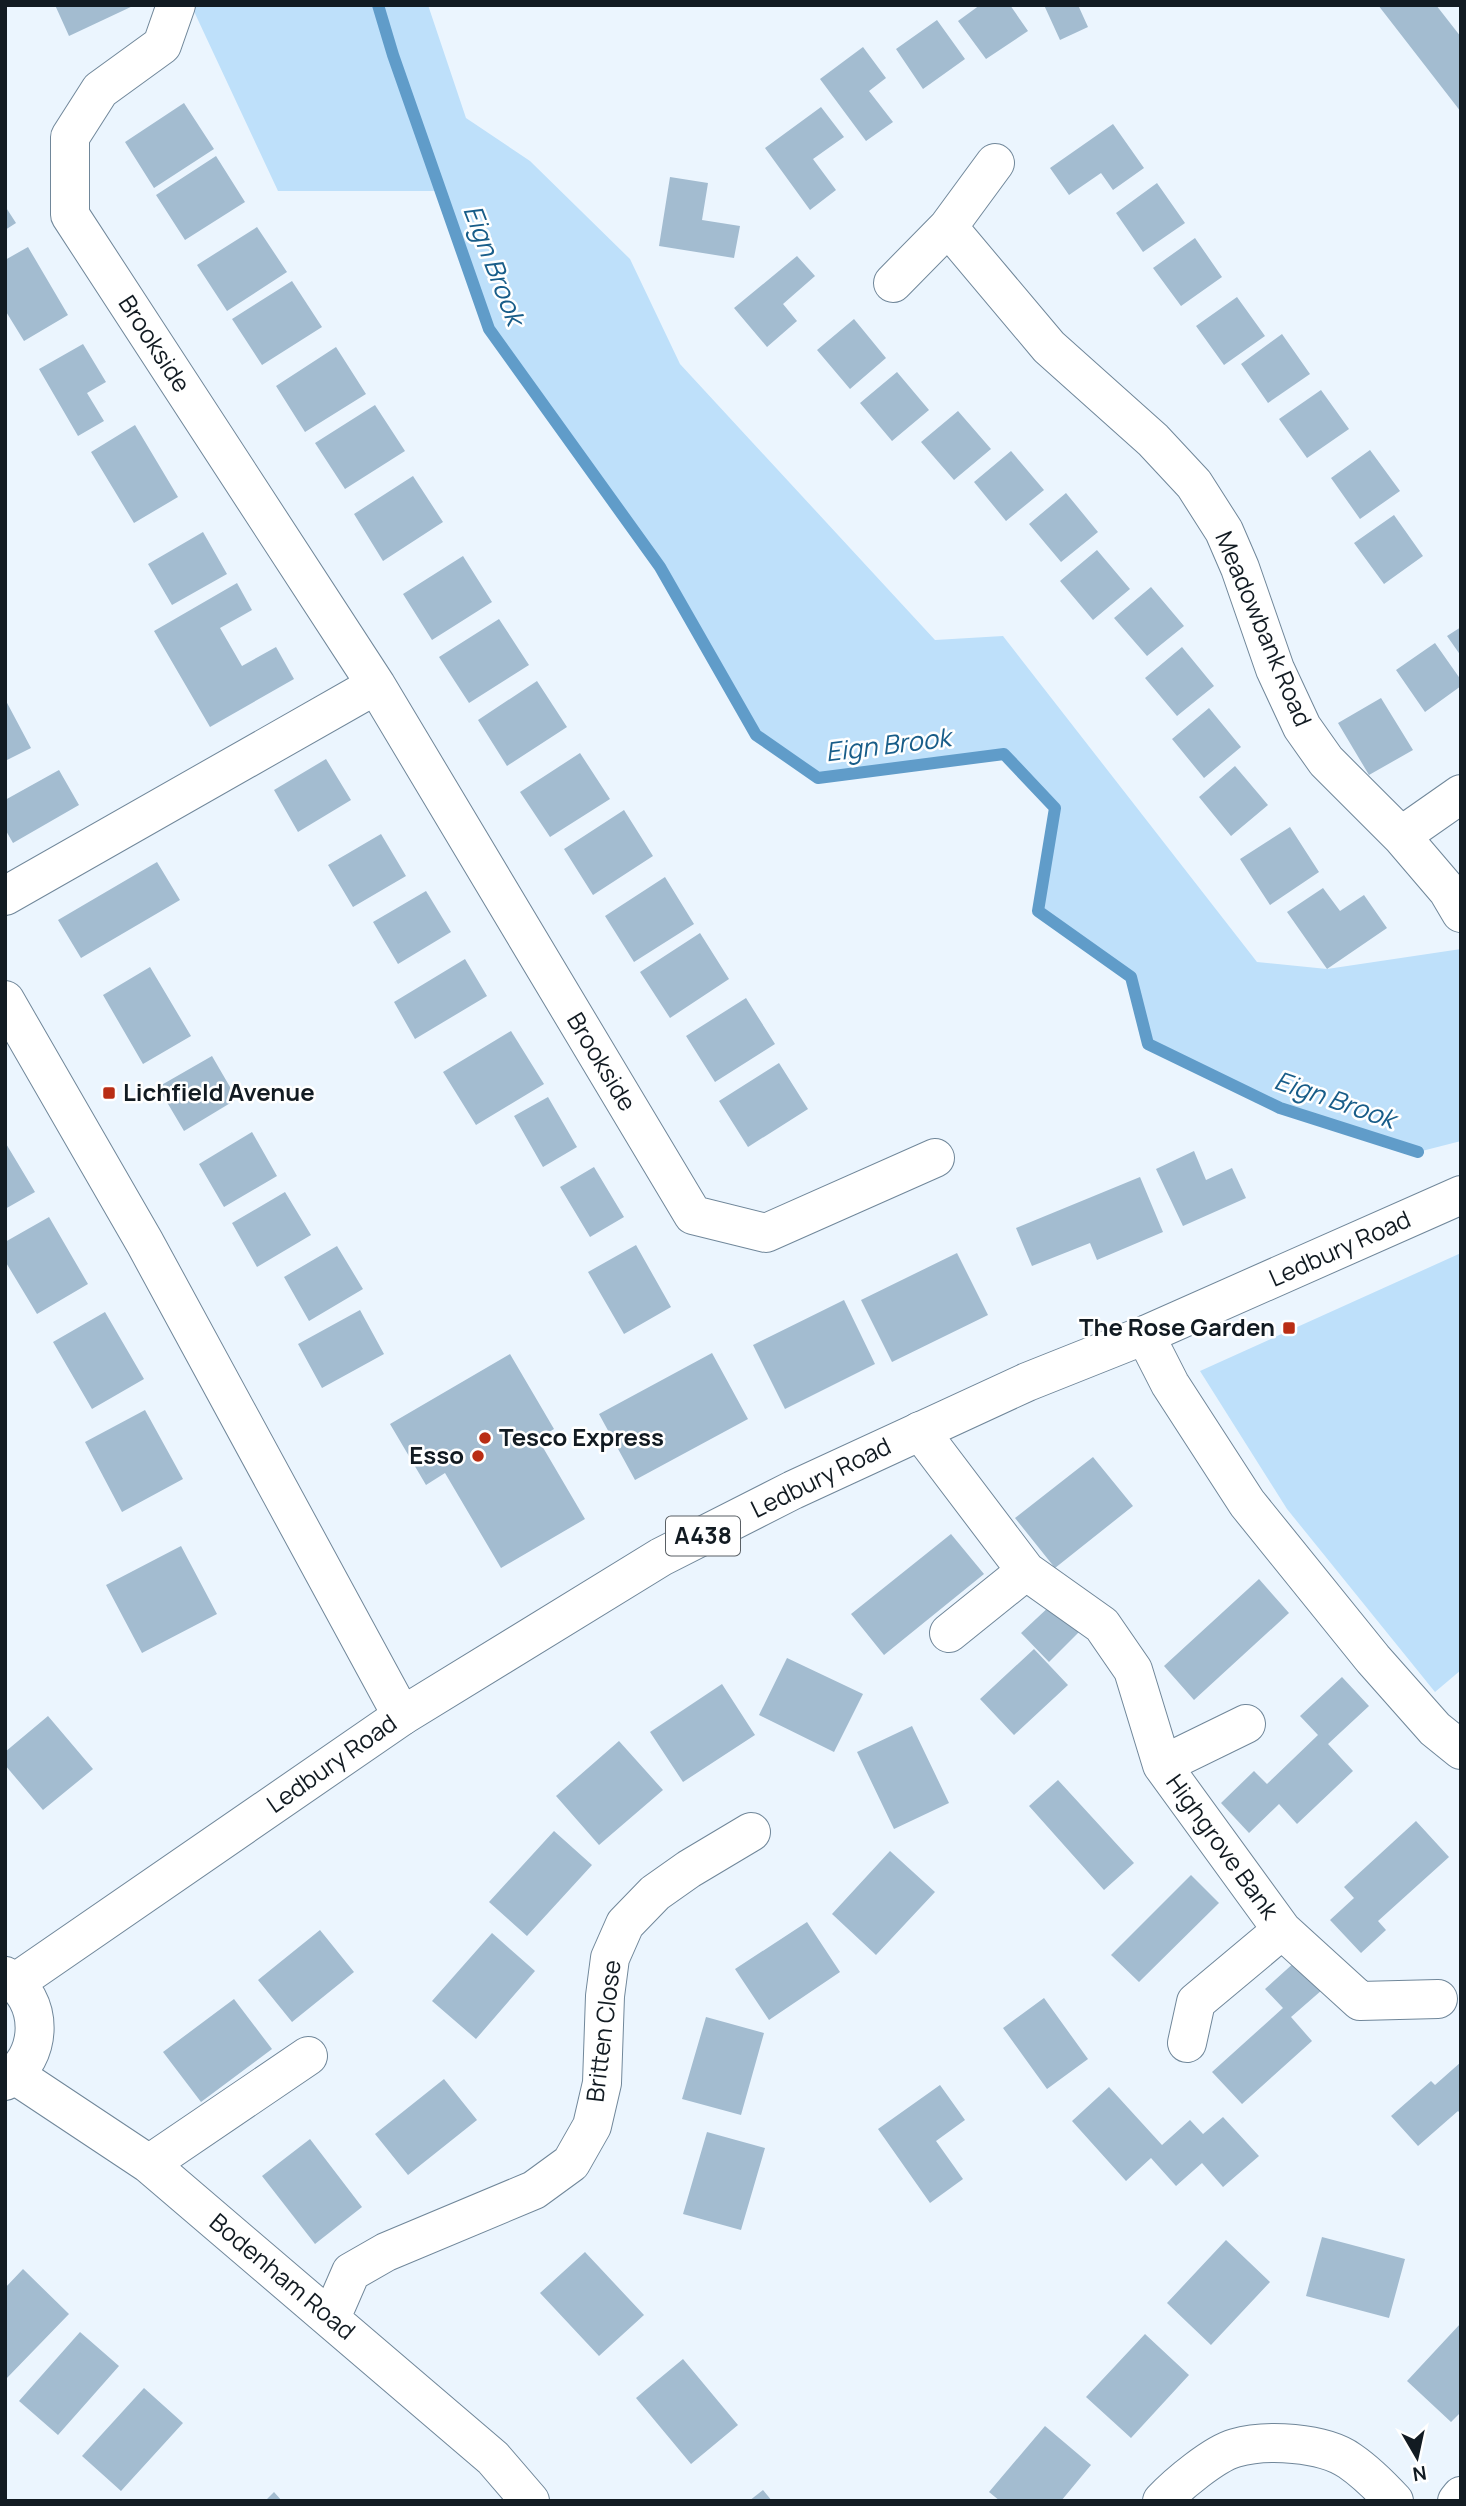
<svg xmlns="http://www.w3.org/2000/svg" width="1466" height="2506" viewBox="0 0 1466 2506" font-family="Manrope,sans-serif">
<rect width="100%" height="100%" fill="#ebf5fe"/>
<path fill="#bee0fa" d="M 191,5 L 428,5 L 466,118 L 530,161 L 630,259 L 680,364 L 935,640 L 1003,636 L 1257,962 L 1327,969 L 1461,949 L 1461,1141 L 1418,1152 L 1280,1108 L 1148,1044 L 1131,977 L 1038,911 L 1055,808 L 1004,754 L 818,778 L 756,735 L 660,567 L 489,329 L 441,191 L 278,191 Z
M 1461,1253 L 1461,1670 L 1435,1692 L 1287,1509 L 1200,1371 Z"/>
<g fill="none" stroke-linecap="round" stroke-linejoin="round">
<path stroke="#609cc9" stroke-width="12" d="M 378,5 L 393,55 L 489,329 L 660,567 L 756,735 L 818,778 L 1004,754 L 1055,808 L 1038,911 L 1131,977 L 1148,1044 L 1280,1108 L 1418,1152"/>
</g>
<path fill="#a3bcd0" d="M 55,5 L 135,5 L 69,36 Z
M 980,5 L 1010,5 L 1028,31 L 986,59 L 958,21 Z
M 1044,5 L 1078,5 L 1088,27 L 1060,40 Z
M 1378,5 L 1436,5 L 1461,37 L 1461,112 Z
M 937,20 L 965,59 L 923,89 L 896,49 Z
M 863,47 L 886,78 L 869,91 L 893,122 L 866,141 L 820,79 Z
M 184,103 L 214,149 L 154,188 L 125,142 Z
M 821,107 L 844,137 L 813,159 L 836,190 L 810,210 L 765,148 Z
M 1113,124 L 1144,168 L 1113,190 L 1101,173 L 1069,195 L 1050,168 Z
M 216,156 L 245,202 L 185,240 L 156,195 Z
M 670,177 L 708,183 L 702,220 L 740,226 L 734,258 L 659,246 Z
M 1157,183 L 1185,223 L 1143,252 L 1116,213 Z
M 5,206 L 16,223 L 5,230 Z
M 257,227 L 287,272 L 227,311 L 197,265 Z
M 1195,238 L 1222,277 L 1181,306 L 1153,268 Z
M 28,247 L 68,315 L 24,341 L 5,310 L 5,260 Z
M 797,256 L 815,276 L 783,304 L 797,321 L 767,347 L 734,308 Z
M 292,281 L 322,327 L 262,365 L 232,319 Z
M 1237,297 L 1265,336 L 1224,365 L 1196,326 Z
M 854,319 L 886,358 L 850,389 L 817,350 Z
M 1282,334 L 1310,374 L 1268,403 L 1241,364 Z
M 83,344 L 106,382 L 87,393 L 104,421 L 78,436 L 39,369 Z
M 336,347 L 366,394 L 305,432 L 276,386 Z
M 897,372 L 929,410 L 892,441 L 860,403 Z
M 1321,390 L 1349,429 L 1307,458 L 1279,419 Z
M 375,405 L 405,451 L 345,489 L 315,443 Z
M 958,411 L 991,449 L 954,480 L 921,442 Z
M 135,425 L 178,497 L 134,523 L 91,452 Z
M 1370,450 L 1400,491 L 1360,519 L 1331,478 Z
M 1011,451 L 1044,490 L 1006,521 L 974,482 Z
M 413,476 L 443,522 L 383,561 L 354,514 Z
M 1066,493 L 1098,532 L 1061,562 L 1029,524 Z
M 1394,515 L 1423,556 L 1384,584 L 1354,543 Z
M 203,532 L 227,574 L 172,605 L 148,564 Z
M 1097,550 L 1130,589 L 1093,620 L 1060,581 Z
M 463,556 L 492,602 L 432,640 L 403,594 Z
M 237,583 L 252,610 L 220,628 L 242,666 L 276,647 L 294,679 L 210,727 L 154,631 Z
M 1151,587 L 1184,626 L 1147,656 L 1114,618 Z
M 499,619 L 529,665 L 469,703 L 439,657 Z
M 1461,627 L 1461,656 L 1447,636 Z
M 1435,643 L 1461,680 L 1461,686 L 1425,712 L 1396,670 Z
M 1182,647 L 1214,686 L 1177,716 L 1145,678 Z
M 537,681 L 567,727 L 507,766 L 478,720 Z
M 1381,698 L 1413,750 L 1369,775 L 1338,723 Z
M 5,699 L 31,748 L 5,761 Z
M 1209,708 L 1241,747 L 1204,778 L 1172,739 Z
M 580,753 L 610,799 L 550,837 L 520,792 Z
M 326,759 L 351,800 L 298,832 L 274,790 Z
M 1235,766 L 1268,805 L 1231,836 L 1199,797 Z
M 59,770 L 79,805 L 13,843 L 5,829 L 5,800 Z
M 624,810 L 653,856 L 593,895 L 564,849 Z
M 1290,827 L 1319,872 L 1270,905 L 1240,859 Z
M 381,834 L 406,876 L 353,907 L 328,865 Z
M 157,862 L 180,900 L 81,958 L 58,920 Z
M 665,877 L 694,924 L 634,962 L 605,916 Z
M 1323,888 L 1340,911 L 1364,895 L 1387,928 L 1327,969 L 1287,912 Z
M 426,891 L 451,932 L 398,964 L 373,922 Z
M 700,933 L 729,979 L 670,1018 L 640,972 Z
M 465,959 L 487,996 L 415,1039 L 394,1002 Z
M 150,967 L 191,1036 L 143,1064 L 103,995 Z
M 746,998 L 775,1044 L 715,1082 L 686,1036 Z
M 511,1031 L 544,1084 L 476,1125 L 443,1072 Z
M 212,1056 L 237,1099 L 184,1131 L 158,1087 Z
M 779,1063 L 808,1109 L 748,1147 L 719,1101 Z
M 548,1097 L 577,1147 L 543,1167 L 514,1116 Z
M 252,1132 L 277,1176 L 224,1207 L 199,1164 Z
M 5,1142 L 35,1192 L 5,1209 Z
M 1194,1151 L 1206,1180 L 1232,1168 L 1246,1198 L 1183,1226 L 1156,1169 Z
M 594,1167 L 624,1217 L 590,1237 L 560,1187 Z
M 1140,1177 L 1163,1232 L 1097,1260 L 1090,1243 L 1032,1266 L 1016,1228 Z
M 285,1192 L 311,1235 L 257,1267 L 232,1223 Z
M 49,1217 L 88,1284 L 37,1314 L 5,1261 L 5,1242 Z
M 636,1245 L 671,1307 L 624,1334 L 588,1272 Z
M 337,1246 L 363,1289 L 309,1321 L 284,1277 Z
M 957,1253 L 988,1315 L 892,1362 L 861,1300 Z
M 844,1300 L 875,1364 L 785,1409 L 753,1345 Z
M 360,1310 L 384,1354 L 322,1388 L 298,1344 Z
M 105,1312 L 144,1379 L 92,1409 L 53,1342 Z
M 712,1353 L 748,1419 L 635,1480 L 599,1414 Z
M 510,1354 L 554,1429 L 538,1439 L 585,1519 L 501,1568 L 445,1473 L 426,1485 L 390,1424 Z
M 145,1410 L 183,1479 L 122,1512 L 85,1442 Z
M 1093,1457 L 1133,1506 L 1055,1568 L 1015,1518 Z
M 951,1534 L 984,1574 L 884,1655 L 851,1614 Z
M 181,1546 L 217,1614 L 142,1653 L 106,1585 Z
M 1259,1579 L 1289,1613 L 1194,1700 L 1164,1666 Z
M 1052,1604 L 1079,1632 L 1049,1662 L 1021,1633 Z
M 1034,1649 L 1068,1685 L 1014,1735 L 980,1699 Z
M 787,1658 L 863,1694 L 834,1752 L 759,1715 Z
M 1342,1677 L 1369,1706 L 1328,1744 L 1353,1771 L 1297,1824 L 1279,1804 L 1249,1833 L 1221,1803 L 1254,1771 L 1267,1784 L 1318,1735 L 1300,1716 Z
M 722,1684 L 755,1735 L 683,1782 L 650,1732 Z
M 48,1716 L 93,1769 L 43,1810 L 5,1765 L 5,1752 Z
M 912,1726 L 949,1803 L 894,1829 L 857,1752 Z
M 619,1741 L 663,1790 L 599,1845 L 556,1796 Z
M 1058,1780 L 1134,1863 L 1104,1890 L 1029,1806 Z
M 1416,1821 L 1449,1857 L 1378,1921 L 1386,1930 L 1361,1953 L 1330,1920 L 1354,1898 L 1344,1887 Z
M 554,1831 L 592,1865 L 527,1936 L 489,1902 Z
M 890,1851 L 935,1892 L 876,1955 L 832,1914 Z
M 1191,1875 L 1219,1903 L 1139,1982 L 1111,1955 Z
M 807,1922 L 840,1972 L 769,2020 L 735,1969 Z
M 320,1930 L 354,1972 L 292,2022 L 258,1980 Z
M 492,1933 L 535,1971 L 476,2039 L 432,2001 Z
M 1296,1961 L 1322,1990 L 1291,2017 L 1312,2041 L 1242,2104 L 1212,2072 L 1283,2008 L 1265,1989 Z
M 1044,1998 L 1088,2059 L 1047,2089 L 1003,2028 Z
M 234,1999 L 272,2049 L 201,2102 L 163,2052 Z
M 706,2017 L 764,2033 L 741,2115 L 682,2099 Z
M 1461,2062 L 1461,2114 L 1458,2111 L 1418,2146 L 1391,2116 L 1431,2081 L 1435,2085 Z
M 444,2079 L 477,2120 L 408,2175 L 375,2134 Z
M 940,2085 L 965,2120 L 936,2141 L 963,2179 L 930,2203 L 878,2129 Z
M 1109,2087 L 1162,2145 L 1190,2120 L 1203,2134 L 1223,2117 L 1259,2156 L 1223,2187 L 1202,2163 L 1176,2186 L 1151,2158 L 1126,2181 L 1072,2121 Z
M 707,2132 L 765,2148 L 741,2230 L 683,2214 Z
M 310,2139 L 362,2207 L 315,2244 L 262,2176 Z
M 1322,2237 L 1405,2259 L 1389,2318 L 1306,2296 Z
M 1226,2240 L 1270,2282 L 1211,2345 L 1167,2303 Z
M 585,2252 L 644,2315 L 599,2356 L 540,2293 Z
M 23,2269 L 69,2314 L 5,2380 L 5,2288 Z
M 1461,2323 L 1461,2412 L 1451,2422 L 1407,2381 Z
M 80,2332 L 119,2366 L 58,2435 L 19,2401 Z
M 1145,2334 L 1189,2375 L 1131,2438 L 1086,2397 Z
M 683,2359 L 738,2425 L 691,2464 L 636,2398 Z
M 144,2388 L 183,2423 L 121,2491 L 82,2456 Z
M 1045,2426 L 1091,2465 L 1061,2501 L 1000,2501 L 989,2492 Z
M 763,2490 L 772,2501 L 749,2501 Z
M 274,2492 L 282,2501 L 265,2501 Z"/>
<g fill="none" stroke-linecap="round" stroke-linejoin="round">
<g stroke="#70879a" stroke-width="40">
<path id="minor" d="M 995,163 L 948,227 L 1049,347 L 1153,440 L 1194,484 L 1224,531 L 1240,568 L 1275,669 L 1302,727 L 1326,761 L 1401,836 L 1448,891 L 1461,913
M 893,283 L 948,227
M 376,685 L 693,1215 L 766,1233 L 935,1158
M 1401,836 L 1461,794
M 5,896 L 376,685 L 70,215 L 70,137 L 100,90 L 162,45 L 176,5
M 5,1000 L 145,1243 L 402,1716
M 1145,1335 L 1170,1384 L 1247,1503 L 1373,1659 L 1435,1729 L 1461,1750
M 920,1431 L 1026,1571 L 1102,1625 L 1133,1670 L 1162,1765 L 1282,1930 L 1360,2001 L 1438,1999
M 949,1633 L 1026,1571
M 1162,1765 L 1246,1724
M 1187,2043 L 1196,2002 L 1282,1930
M 15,2075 L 149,2164 L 493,2458 L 530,2501
M 149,2164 L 308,2056
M 331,2318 L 351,2272 L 386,2252 L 534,2190 L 571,2163 L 592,2126 L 602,2083 L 605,1996 L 610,1958 L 625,1924 L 655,1893 L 689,1869 L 751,1832
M 1162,2501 C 1178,2484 1214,2454 1235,2448 C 1266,2439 1323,2442 1350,2461 C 1366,2472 1381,2487 1394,2501
M 1457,2501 L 1461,2496"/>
</g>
<g stroke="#70879a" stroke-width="40">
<path id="highway" d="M 5,1976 C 45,1998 44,2058 5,2081
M 16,1982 L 402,1716 L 661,1557 L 793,1490 L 1027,1382 L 1145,1335 L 1461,1195"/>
</g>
<use href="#minor" stroke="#fff" stroke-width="38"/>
<use href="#highway" stroke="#fff" stroke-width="38"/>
</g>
<g fill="#b92d14" stroke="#fff" stroke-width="2.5">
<rect x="102" y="1086" width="14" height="14" rx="3.5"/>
<rect x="1282" y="1321" width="14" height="14" rx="3.5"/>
<circle cx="485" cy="1438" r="7"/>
<circle cx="478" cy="1456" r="7"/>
</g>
<g text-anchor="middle" stroke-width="5" stroke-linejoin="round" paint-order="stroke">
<rect fill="#fff" stroke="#595f64" stroke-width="2" x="666" y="1516.5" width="74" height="39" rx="5"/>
<g font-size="23" font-weight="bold" fill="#121b22">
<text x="703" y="1544">A438</text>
</g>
<g font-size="24" fill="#121b22" stroke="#fff">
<text transform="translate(154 344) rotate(57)" y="8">Brookside</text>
<text transform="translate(1263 629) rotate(67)" y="8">Meadowbank Road</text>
<text transform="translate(601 1062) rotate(59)" y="8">Brookside</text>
<text transform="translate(1340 1249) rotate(-24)" y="8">Ledbury Road</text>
<text transform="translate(821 1478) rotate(-26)" y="8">Ledbury Road</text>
<text transform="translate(332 1764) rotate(-35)" y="8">Ledbury Road</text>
<text transform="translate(1222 1847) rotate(54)" y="8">Highgrove Bank</text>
<text transform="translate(604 2031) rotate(-83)" y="8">Britten Close</text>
<text transform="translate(282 2277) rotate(40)" y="8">Bodenham Road</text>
</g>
<g font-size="24" font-weight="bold" fill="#121b22" stroke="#fff" text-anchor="start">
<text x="123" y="1101">Lichfield Avenue</text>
<text x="1275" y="1336" text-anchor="end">The Rose Garden</text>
<text x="499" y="1446">Tesco Express</text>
<text x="464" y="1464" text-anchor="end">Esso</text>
</g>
<g font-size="26" font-style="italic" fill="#185d89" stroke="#fff">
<text transform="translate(494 265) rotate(69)" y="9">Eign Brook</text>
<text transform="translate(888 745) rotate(-7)" y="9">Eign Brook</text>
<text transform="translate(1335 1100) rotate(19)" y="9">Eign Brook</text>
</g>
</g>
<rect width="1466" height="2506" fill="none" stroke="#121b22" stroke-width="14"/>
<g transform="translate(1417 2457) rotate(171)" stroke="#ffffff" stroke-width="5" paint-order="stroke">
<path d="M0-5L12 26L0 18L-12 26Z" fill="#121b22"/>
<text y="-10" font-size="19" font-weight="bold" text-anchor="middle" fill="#121b22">N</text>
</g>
</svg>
